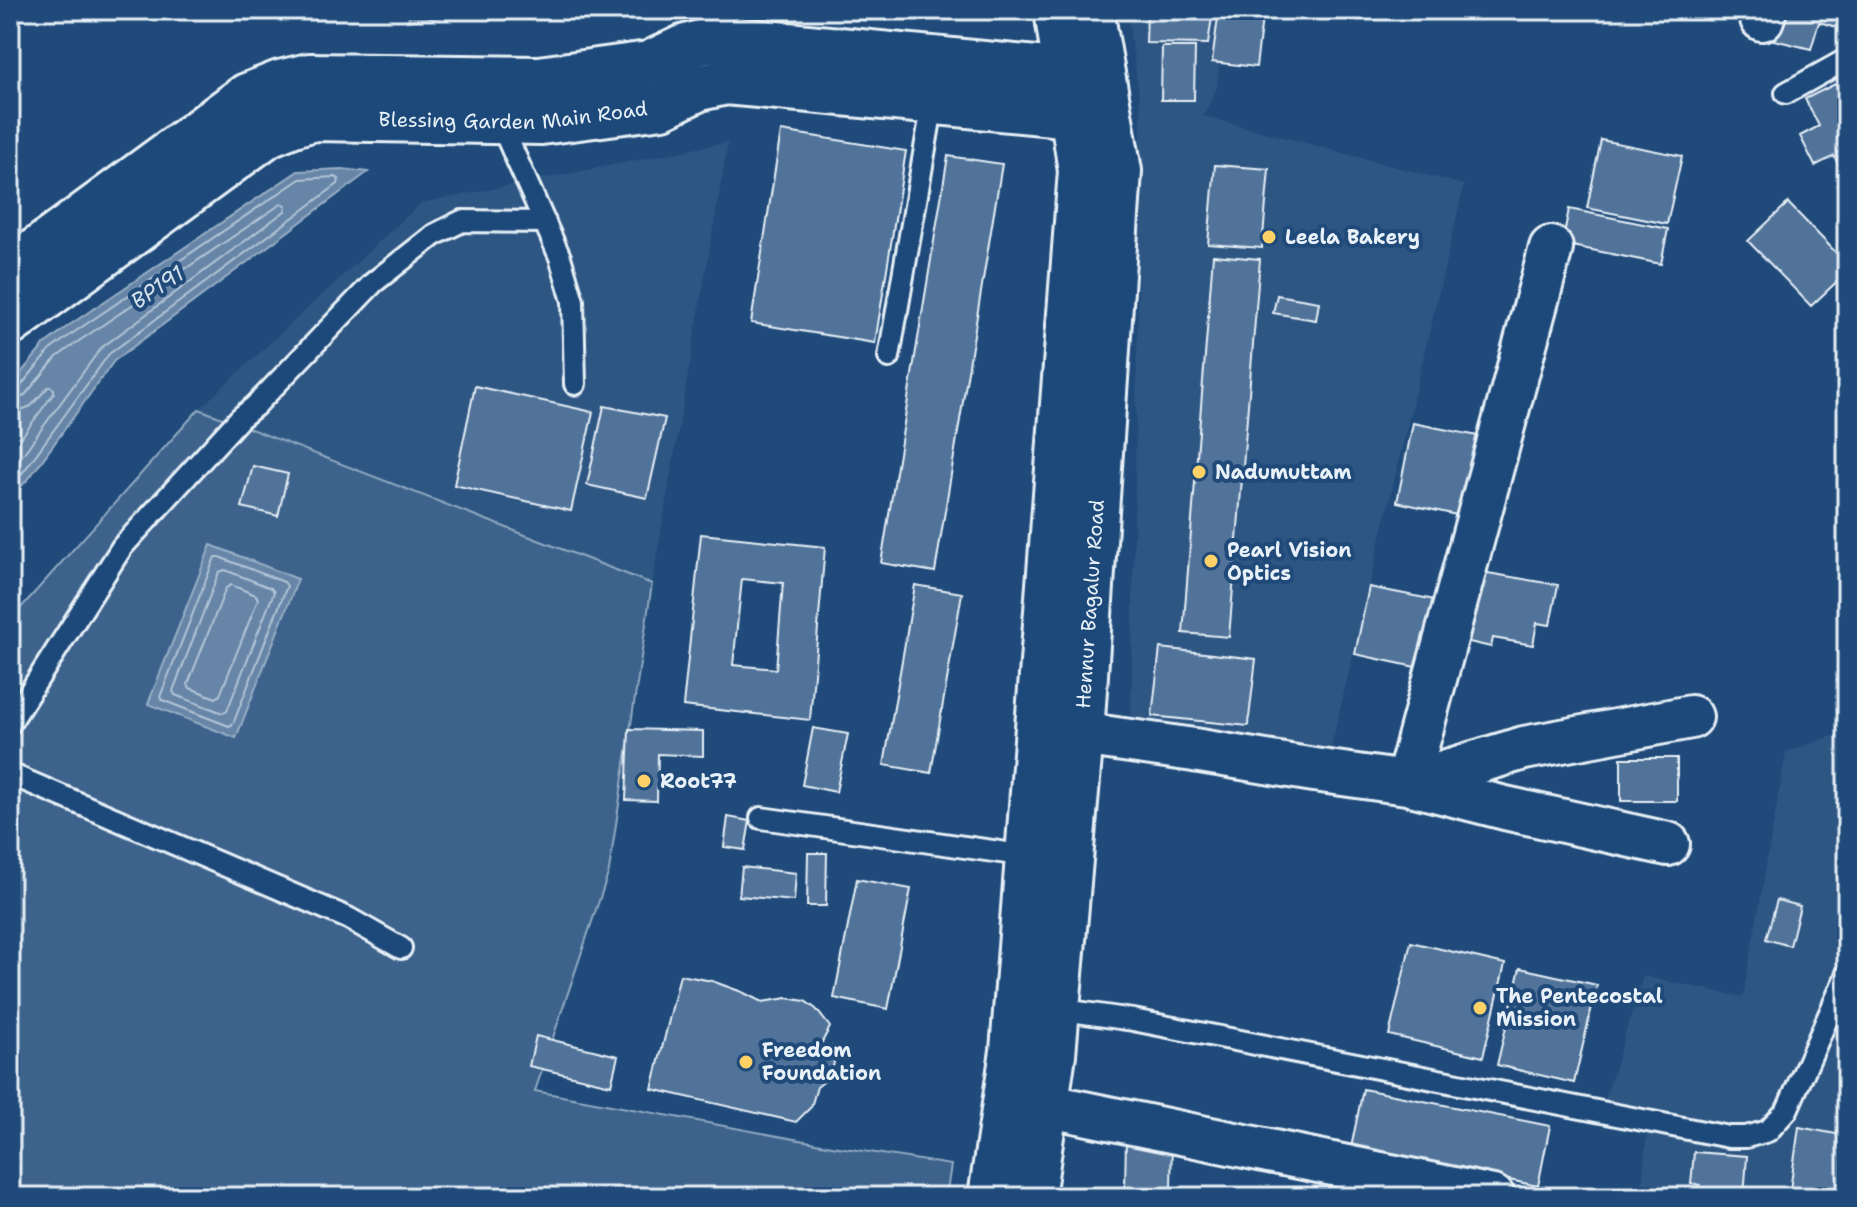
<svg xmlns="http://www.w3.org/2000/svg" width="1857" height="1207" viewBox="0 0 1857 1207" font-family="'Shantell Sans',sans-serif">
<rect width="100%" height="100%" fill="#1f4a7a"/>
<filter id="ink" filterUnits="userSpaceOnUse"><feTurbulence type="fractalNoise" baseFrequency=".0125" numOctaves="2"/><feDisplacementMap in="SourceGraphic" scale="16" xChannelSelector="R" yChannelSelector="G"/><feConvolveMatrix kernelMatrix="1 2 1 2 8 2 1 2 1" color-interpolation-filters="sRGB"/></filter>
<g filter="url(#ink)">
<path fill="#2e5683" d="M 1127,10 L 1225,10 L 1217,88 L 1203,116 L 1464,185 L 1330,752 L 1131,719 L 1141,109 Z
M 728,142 L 652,584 L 199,409 L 421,203 Z
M 1847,731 L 1847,1197 L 1641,1197 L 1648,1121 L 1601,1112 L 1643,976 L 1743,997 L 1786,752 Z"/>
<path fill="#3c628c" stroke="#92aac2" stroke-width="2" d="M 199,409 L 652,584 L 609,871 L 535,1091 L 832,1146 L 951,1165 L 946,1197 L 10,1197 L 10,620 Z"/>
<path fill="#6685a7" stroke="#9ab0c7" stroke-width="2" d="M 412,10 L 481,10 L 481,12 L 407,21 Z
M 342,169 L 368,172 L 114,361 L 30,477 L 10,498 L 10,386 L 45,344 L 68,326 L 298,171 Z
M 211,545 L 298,579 L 236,738 L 148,704 Z"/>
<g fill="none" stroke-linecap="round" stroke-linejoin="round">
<path stroke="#b4c6d8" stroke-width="2" d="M 10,390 L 19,388 L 50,350 L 73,333 L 300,179 L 335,177 L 339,179 L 338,184 L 109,354 L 24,471 L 10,486
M 10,400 L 19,399 L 25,395 L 57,357 L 79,341 L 281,204 L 286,205 L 285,211 L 101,348 L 10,472
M 10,412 L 19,411 L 31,406 L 48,387 L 51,387 L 54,389 L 54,393 L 10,453
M 215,557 L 219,557 L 284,582 L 287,586 L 233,724 L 229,726 L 162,700 L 160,697 Z
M 225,570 L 271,588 L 274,592 L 227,711 L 223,713 L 175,695 L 173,691 L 219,572 Z
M 231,585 L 256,595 L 258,599 L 220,695 L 216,698 L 190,688 L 188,684 L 226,588 Z"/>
</g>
<path fill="#517399" stroke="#e8f1f8" stroke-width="2" fill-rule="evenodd" d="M 1147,10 L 1213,10 L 1208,44 L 1146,43 Z
M 1219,10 L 1263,10 L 1256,67 L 1212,62 Z
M 1779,10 L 1847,10 L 1847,30 L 1819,22 L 1811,49 L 1770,39 Z
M 1162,47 L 1195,47 L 1194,100 L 1161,100 Z
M 1835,84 L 1847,104 L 1847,169 L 1842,171 L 1834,156 L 1815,166 L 1800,136 L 1819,126 L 1805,99 Z
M 781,131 L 906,151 L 875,343 L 751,323 Z
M 1601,140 L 1682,156 L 1667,224 L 1587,208 Z
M 948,156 L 1002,164 L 935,572 L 881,563 Z
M 1215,165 L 1269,169 L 1262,248 L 1208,244 Z
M 1788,203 L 1847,264 L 1847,272 L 1811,306 L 1748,241 Z
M 1569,209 L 1668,229 L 1661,264 L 1562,244 Z
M 1213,255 L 1260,259 L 1229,637 L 1183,633 Z
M 1277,295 L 1319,302 L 1316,320 L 1273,313 Z
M 475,386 L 593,412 L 571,511 L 454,485 Z
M 604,406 L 665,418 L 647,498 L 587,485 Z
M 1413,423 L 1483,437 L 1466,517 L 1397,502 Z
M 253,466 L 288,474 L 278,516 L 242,507 Z
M 701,534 L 825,547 L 810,720 L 683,706 ZM 742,579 L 783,583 L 776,669 L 733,665 Z
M 1482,572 L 1558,585 L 1550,625 L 1537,623 L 1533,645 L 1493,638 L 1491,647 L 1469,642 Z
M 915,585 L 962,593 L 931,773 L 884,765 Z
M 1369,587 L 1435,600 L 1420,668 L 1355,654 Z
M 1160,648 L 1256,659 L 1248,726 L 1152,716 Z
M 813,728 L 848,734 L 836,792 L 802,785 Z
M 629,729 L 703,731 L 703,756 L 658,754 L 657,801 L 626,800 Z
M 1621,758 L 1677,758 L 1677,801 L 1621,801 Z
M 728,817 L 750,821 L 745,850 L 724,847 Z
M 808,853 L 827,853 L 826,906 L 807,906 Z
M 742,867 L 796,873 L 794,901 L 739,896 Z
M 857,879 L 911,889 L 888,1009 L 834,998 Z
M 1777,900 L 1800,906 L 1790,946 L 1766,939 Z
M 1411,942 L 1505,964 L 1483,1057 L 1389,1035 Z
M 1520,968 L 1597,985 L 1574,1083 L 1497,1065 Z
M 680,975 L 712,981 L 742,992 L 762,1002 L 787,998 L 805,1001 L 816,1009 L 830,1027 L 821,1044 L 837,1048 L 831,1076 L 817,1087 L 811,1107 L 796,1122 L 652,1089 Z
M 536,1036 L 618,1056 L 611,1085 L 529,1066 Z
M 1363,1089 L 1550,1126 L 1538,1186 L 1351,1148 Z
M 1799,1127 L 1847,1136 L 1847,1197 L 1789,1197 Z
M 1126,1137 L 1172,1138 L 1171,1189 L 1125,1188 Z
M 1694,1152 L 1747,1156 L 1744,1197 L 1699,1197 L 1700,1185 L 1691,1184 Z"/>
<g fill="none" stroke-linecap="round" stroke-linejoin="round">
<g stroke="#e8f1f8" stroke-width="26">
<path id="lane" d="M 1786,93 L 1847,59
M 500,122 L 560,257 L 573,301 L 575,384
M 889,357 L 933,102
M 10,723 L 122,547 L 240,418 L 255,406 L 373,283 L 434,235 L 462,221 L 545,222
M 10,774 L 348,918 L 401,948
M 761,818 L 1028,856
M 1057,1009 L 1133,1020 L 1729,1137 L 1746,1137 L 1768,1131 L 1787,1110 L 1847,974"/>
</g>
<g stroke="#e8f1f8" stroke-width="48">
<path id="street" d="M 1762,19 L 1765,10
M 1551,248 L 1407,783 L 1505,808 L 1668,844
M 1081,734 L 1194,750 L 1314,770 L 1407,783 L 1524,748 L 1691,717
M 1045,1105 L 1493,1197"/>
</g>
<g stroke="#e8f1f8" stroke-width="50">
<g id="secondary">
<path d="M 10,270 L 247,96 L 280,83 L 309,76 L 539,79 L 649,64 L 683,48 L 703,42 L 725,39 L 1067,72 L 1101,69"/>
<path id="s1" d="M 10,323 L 268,134 L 293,124 L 314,118 L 541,122 L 662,106 L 699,88 L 726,82 L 1073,115 L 1108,111"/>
</g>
</g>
<g stroke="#e8f1f8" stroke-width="50">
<g id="primary">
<path d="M 991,1197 L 1013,1051 L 1081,171 L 1057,10"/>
<path id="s2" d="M 1032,1197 L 1053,1054 L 1081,734 L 1119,171 L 1091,10"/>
</g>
</g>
<use href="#lane" stroke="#1f4a7a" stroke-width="20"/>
<use href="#street" stroke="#1f4a7a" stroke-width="42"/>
<use href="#secondary" stroke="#1f4a7a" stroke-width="44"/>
<use href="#primary" stroke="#1f4a7a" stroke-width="44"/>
</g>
</g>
<g fill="#ffd166" stroke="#1f4a7a" stroke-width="3">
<circle cx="1269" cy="237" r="8"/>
<circle cx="1199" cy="472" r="8"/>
<circle cx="1211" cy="561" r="8"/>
<circle cx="644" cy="781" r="8"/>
<circle cx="1480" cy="1008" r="8"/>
<circle cx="746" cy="1062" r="8"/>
</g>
<g text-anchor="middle" stroke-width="8" stroke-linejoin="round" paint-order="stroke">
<g font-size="20" fill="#e8f1f8" stroke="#1f4a7a">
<text dy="7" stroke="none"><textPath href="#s1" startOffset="568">Blessing Garden Main Road</textPath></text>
<text dy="7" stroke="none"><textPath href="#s2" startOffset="596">Hennur Bagalur Road</textPath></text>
</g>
<g font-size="20" font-weight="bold" fill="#e8f1f8" stroke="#1f4a7a" text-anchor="start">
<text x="1285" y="244">Leela Bakery</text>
<text x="1215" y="479">Nadumuttam</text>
<text x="1227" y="557">Pearl Vision<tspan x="1227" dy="23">Optics</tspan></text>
<text x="660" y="788">Root77</text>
<text x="1496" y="1003">The Pentecostal<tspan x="1496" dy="23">Mission</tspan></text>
<text x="762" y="1057">Freedom<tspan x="762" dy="23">Foundation</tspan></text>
</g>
<g font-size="22" font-style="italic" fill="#d4e1ec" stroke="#1f4a7a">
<text transform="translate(157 287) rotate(-34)" y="8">BP191</text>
</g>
</g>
<rect width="1857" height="1207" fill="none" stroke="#1f4a7a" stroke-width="40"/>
<rect x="20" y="20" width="1817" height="1167" fill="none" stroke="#e8f1f8" stroke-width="3" filter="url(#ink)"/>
</svg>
